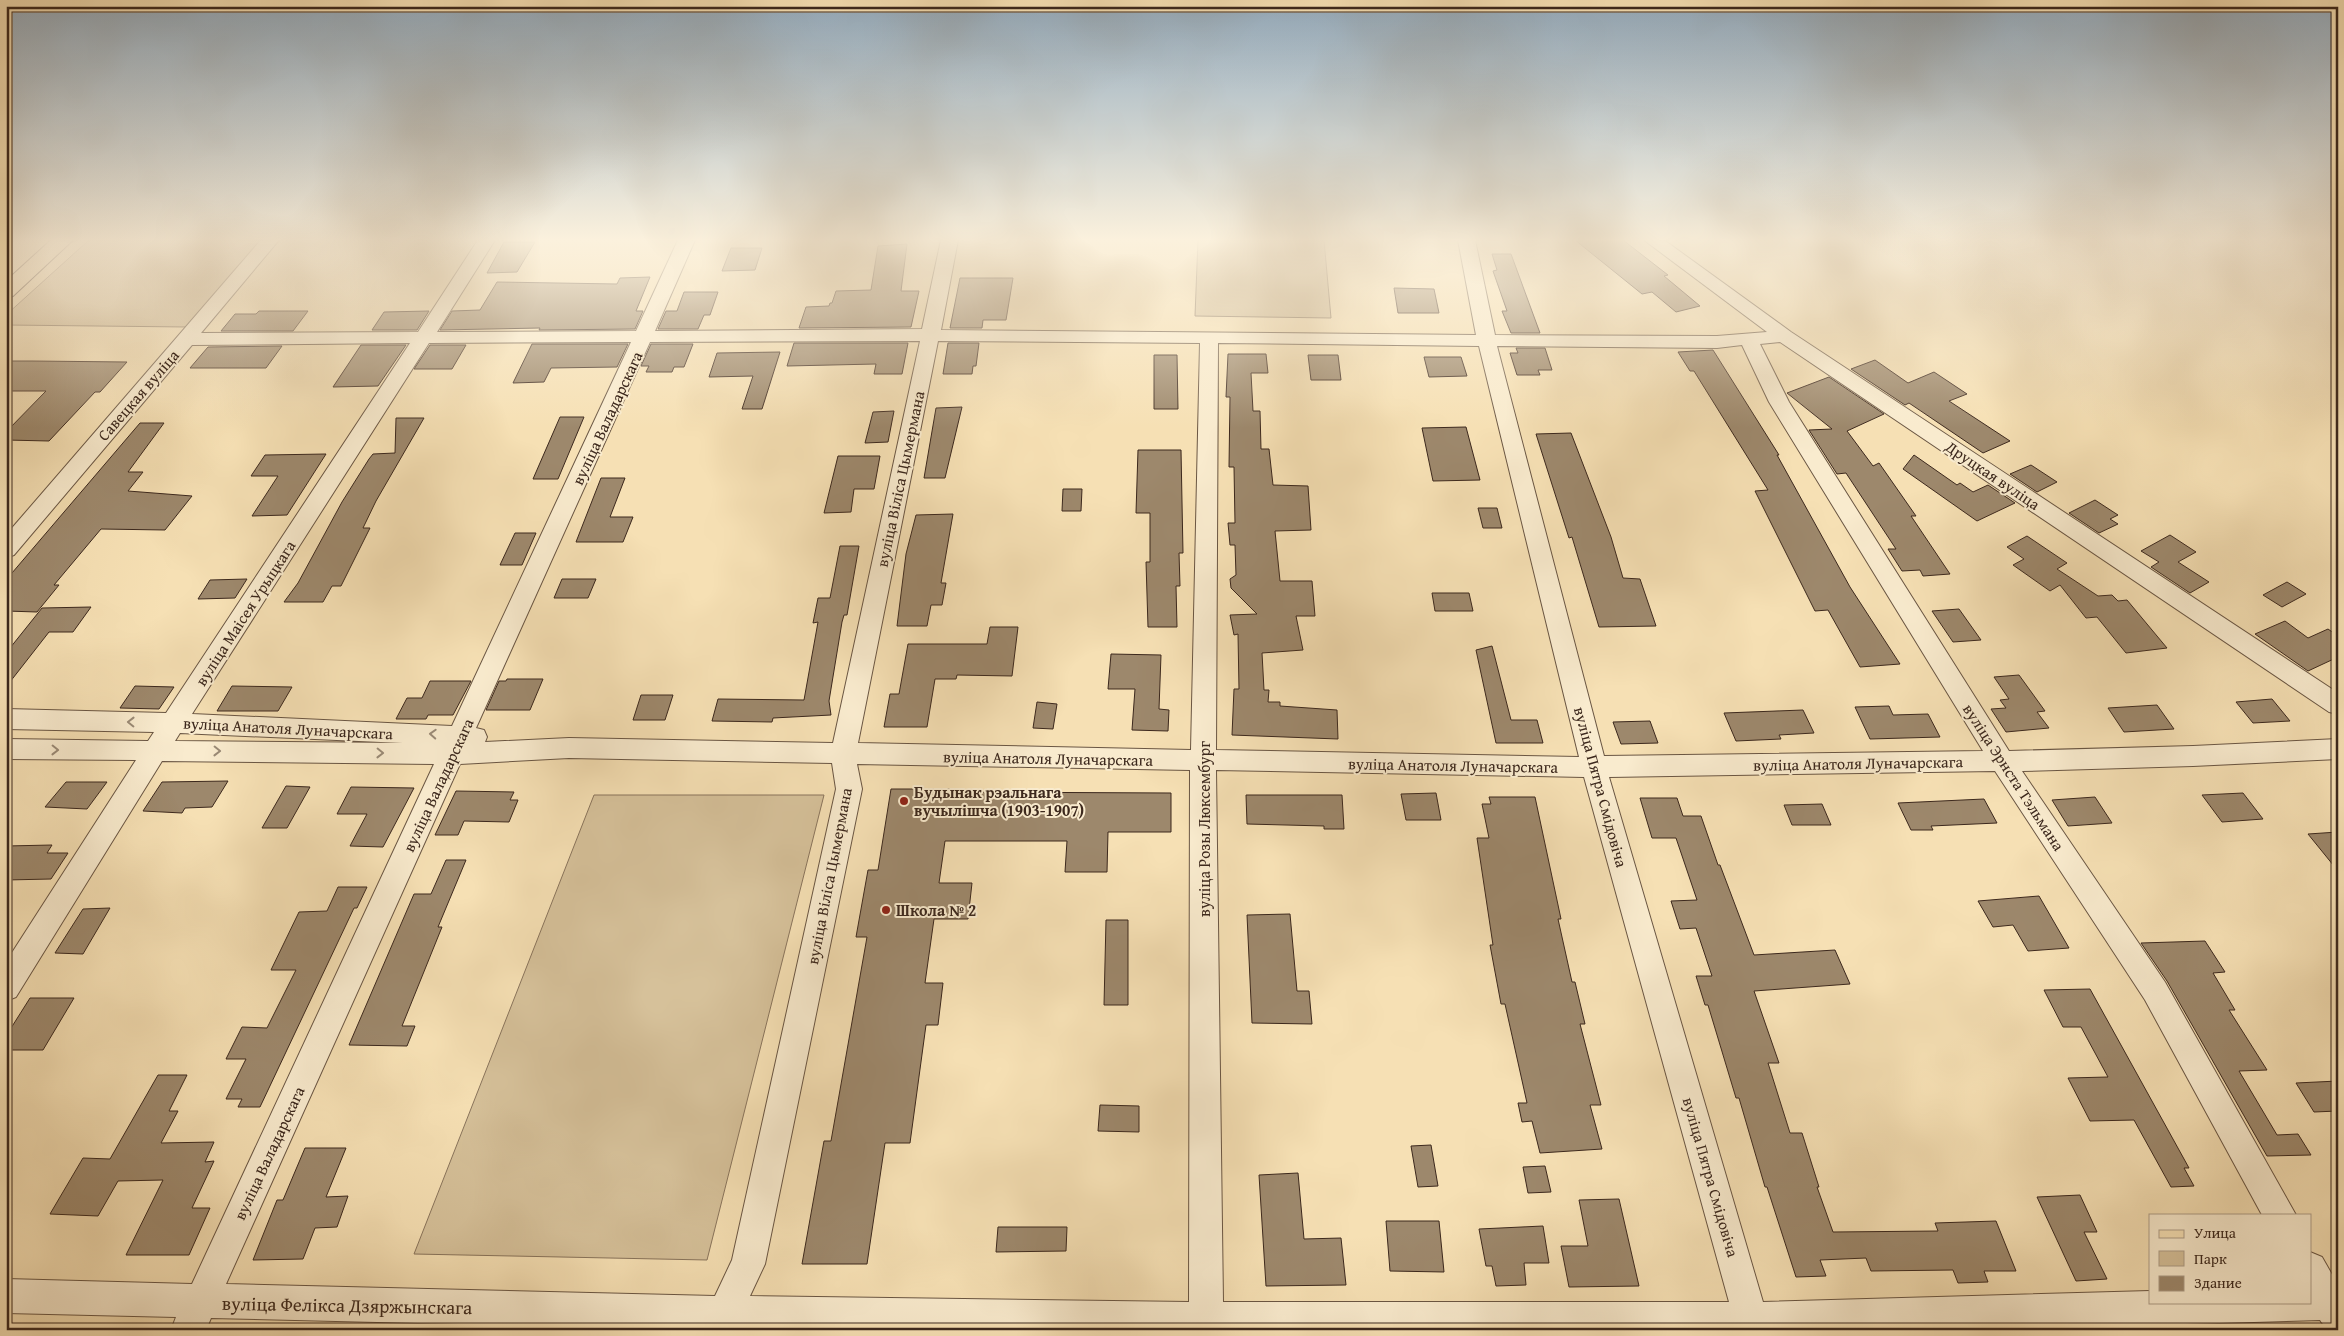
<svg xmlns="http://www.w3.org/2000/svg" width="2344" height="1336" viewBox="0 0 2344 1336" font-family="'Gentium Book Plus',serif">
<rect width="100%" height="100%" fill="#f6e0b4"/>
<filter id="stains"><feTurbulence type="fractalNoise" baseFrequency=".004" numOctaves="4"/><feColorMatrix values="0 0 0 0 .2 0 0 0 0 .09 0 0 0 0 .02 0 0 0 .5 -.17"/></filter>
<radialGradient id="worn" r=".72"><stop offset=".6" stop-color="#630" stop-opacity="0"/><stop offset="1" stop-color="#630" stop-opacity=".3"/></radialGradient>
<path fill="#d6c19a" stroke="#89745c" d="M 89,240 L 262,240 L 187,327 L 6,325 L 6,315 Z
M 1198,240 L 1324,240 L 1331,318 L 1195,316 Z
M 594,795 L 824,795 L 707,1260 L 414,1254 Z"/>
<path fill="#9d886c" stroke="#3c281d" d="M 1575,240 L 1623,240 L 1668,275 L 1664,276 L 1700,306 L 1676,312 L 1652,292 L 1642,294 Z
M 504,242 L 535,242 L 517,272 L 487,273 Z
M 907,244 L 901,291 L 919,291 L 911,327 L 799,328 L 806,307 L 829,306 L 830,303 L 832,303 L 836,291 L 871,290 L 878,246 Z
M 731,248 L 762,248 L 755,270 L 722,271 Z
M 1492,254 L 1511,254 L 1540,333 L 1511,333 L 1502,311 L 1507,311 L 1493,271 L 1497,270 Z
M 650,277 L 636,311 L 643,311 L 635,329 L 539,330 L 540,328 L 440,330 L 452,311 L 480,310 L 497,282 L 617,284 L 620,278 Z
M 960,278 L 1013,278 L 1006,320 L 983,320 L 982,328 L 950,328 Z
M 1394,288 L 1434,289 L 1439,313 L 1398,313 Z
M 684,292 L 718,292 L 710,315 L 704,315 L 698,329 L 658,329 L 666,311 L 677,311 Z
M 259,311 L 308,311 L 293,331 L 221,331 L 235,314 L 256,314 Z
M 429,311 L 417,330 L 372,330 L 384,312 Z
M 794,343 L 908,343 L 902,374 L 874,374 L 876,364 L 787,366 Z
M 948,343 L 979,343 L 976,366 L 973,366 L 972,374 L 943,374 Z
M 532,344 L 628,344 L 617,367 L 551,368 L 544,382 L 513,383 Z
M 651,344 L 693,344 L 684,367 L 674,367 L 672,372 L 646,372 L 649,366 L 641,366 Z
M 361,345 L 406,345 L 378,386 L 333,387 Z
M 430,345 L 466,345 L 452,369 L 414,369 Z
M 282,346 L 266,368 L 190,368 L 208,347 Z
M 1516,348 L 1545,348 L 1552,370 L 1538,370 L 1540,375 L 1517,375 L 1510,353 L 1518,353 Z
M 1713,350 L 1779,455 L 1777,455 L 1850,587 L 1900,664 L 1860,667 L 1828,610 L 1815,611 L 1755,491 L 1768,490 L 1694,371 L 1690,371 L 1678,352 Z
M 780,352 L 762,409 L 742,409 L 753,376 L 709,377 L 717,353 Z
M 1228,354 L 1266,354 L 1268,373 L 1251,373 L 1253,411 L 1260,411 L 1261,449 L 1269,449 L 1273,485 L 1308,486 L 1311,530 L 1275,531 L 1280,581 L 1312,581 L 1315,616 L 1296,616 L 1303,650 L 1262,653 L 1264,690 L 1269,690 L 1268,702 L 1280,702 L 1280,706 L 1337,710 L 1338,739 L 1232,735 L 1234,689 L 1239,689 L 1238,634 L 1234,635 L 1230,615 L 1257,614 L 1231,588 L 1230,579 L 1236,575 L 1235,545 L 1230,545 L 1228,523 L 1235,523 L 1234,467 L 1229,467 L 1230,397 L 1226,397 Z
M 1154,355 L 1177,355 L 1178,409 L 1154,409 Z
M 1308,355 L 1338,355 L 1341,380 L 1311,380 Z
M 1424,357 L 1461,357 L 1467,376 L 1429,377 Z
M 1875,360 L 1908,383 L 1934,372 L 1967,394 L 1949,401 L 2010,441 L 1983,453 L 1909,403 L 1905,405 L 1851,369 Z
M 6,361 L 32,361 L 127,362 L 100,392 L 95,392 L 49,441 L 6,440 L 6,432 L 46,391 L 6,391 Z
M 1829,377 L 1884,414 L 1847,431 L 1873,466 L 1879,463 L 1916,516 L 1911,516 L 1950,574 L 1923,576 L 1920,570 L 1902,571 L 1888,549 L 1896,549 L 1846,473 L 1837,474 L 1809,430 L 1832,429 L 1787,393 Z
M 962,407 L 945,478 L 924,478 L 936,408 Z
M 894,411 L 888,442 L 865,443 L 873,412 Z
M 560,417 L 584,417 L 558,479 L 533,479 Z
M 396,418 L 424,418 L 376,501 L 363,528 L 370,528 L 341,586 L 332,586 L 323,602 L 284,602 L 298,583 L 342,502 L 369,459 L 373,454 L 395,453 Z
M 140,423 L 164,423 L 128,472 L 143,472 L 128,491 L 192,496 L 165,530 L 101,529 L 54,585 L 59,585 L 37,612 L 6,611 L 6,580 Z
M 1466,427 L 1480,480 L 1433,481 L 1422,428 Z
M 1571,433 L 1611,537 L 1623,578 L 1640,579 L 1656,626 L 1599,627 L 1572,537 L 1569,538 L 1536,434 Z
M 1138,450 L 1181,450 L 1183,553 L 1179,553 L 1180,586 L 1176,586 L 1177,627 L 1148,627 L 1146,562 L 1150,562 L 1150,513 L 1136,513 Z
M 326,454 L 287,515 L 252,516 L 278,476 L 251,476 L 265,455 Z
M 1914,455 L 1957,485 L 1960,483 L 1973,492 L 1988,485 L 2015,503 L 1977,521 L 1903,469 Z
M 838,456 L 880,456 L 874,489 L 854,489 L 851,512 L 824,513 Z
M 2031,465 L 2057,482 L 2037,492 L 2010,474 Z
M 601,478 L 625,478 L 610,517 L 633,517 L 623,542 L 576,542 Z
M 1063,489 L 1082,489 L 1081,511 L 1062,511 Z
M 2095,500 L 2118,515 L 2110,519 L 2118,524 L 2099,533 L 2069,513 Z
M 1478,508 L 1497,508 L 1502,528 L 1483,528 Z
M 953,514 L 941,583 L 946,583 L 942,605 L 931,605 L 927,626 L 897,626 L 906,554 L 916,515 Z
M 515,533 L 536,533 L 522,565 L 500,565 Z
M 2170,535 L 2196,552 L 2178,562 L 2209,582 L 2190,593 L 2151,567 L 2159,562 L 2141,551 Z
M 2027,536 L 2067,563 L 2057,569 L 2098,596 L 2112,595 L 2118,601 L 2127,600 L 2167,648 L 2126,653 L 2097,617 L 2086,618 L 2060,585 L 2050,591 L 2013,565 L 2024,559 L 2007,547 Z
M 840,546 L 859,546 L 847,615 L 844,615 L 842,622 L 829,701 L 831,715 L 773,718 L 772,722 L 712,721 L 718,699 L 804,700 L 818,622 L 813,623 L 818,598 L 830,598 Z
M 247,579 L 235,598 L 198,599 L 210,580 Z
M 562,579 L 596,579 L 588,598 L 554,598 Z
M 2287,582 L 2306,594 L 2282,607 L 2263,595 Z
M 1432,593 L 1469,593 L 1473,611 L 1435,611 Z
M 91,607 L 73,632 L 49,632 L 6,687 L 6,653 L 42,608 Z
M 1959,609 L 1981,640 L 1953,642 L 1932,611 Z
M 2285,621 L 2308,638 L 2328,629 L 2338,636 L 2338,657 L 2308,671 L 2255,634 Z
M 990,627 L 1018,627 L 1012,676 L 957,675 L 956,679 L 935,679 L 927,727 L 884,727 L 890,694 L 899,694 L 908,644 L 987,644 Z
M 1492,646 L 1511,720 L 1537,720 L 1543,743 L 1496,743 L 1476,650 Z
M 1111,654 L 1161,655 L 1159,709 L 1169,710 L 1168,731 L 1132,730 L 1135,689 L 1108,689 Z
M 2019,675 L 2045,711 L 2037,712 L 2049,728 L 2006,732 L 1991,709 L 2006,708 L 2000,700 L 2009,699 L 1994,677 Z
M 507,679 L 543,679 L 530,710 L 486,710 L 499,681 L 506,681 Z
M 430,681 L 471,681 L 453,715 L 428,715 L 426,719 L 396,719 L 407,698 L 422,698 Z
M 135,686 L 174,687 L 159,709 L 120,708 Z
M 232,686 L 292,687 L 278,711 L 217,711 Z
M 641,695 L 673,695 L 665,720 L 633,720 Z
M 2272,699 L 2290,721 L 2253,723 L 2236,702 Z
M 1037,702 L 1057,704 L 1053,729 L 1033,728 Z
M 2157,705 L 2174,729 L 2124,732 L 2108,708 Z
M 1889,706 L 1893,715 L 1928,714 L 1940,737 L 1870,739 L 1855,707 Z
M 1803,710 L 1814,733 L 1779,735 L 1781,739 L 1736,741 L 1724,713 Z
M 1650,721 L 1658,743 L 1621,744 L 1613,722 Z
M 228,781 L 212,807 L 185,808 L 182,813 L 143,811 L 162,782 Z
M 66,782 L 107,782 L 87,809 L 45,807 Z
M 286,786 L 310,787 L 287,828 L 262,828 Z
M 351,787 L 414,788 L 383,847 L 350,846 L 367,814 L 337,814 Z
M 891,789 L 955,789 L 954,792 L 1171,793 L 1171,832 L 1108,832 L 1107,872 L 1065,872 L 1067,841 L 945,841 L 939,883 L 972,883 L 968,919 L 934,919 L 925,983 L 943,983 L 938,1025 L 926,1025 L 910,1143 L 885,1143 L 867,1264 L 802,1264 L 824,1141 L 831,1141 L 867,937 L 856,937 L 868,870 L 878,870 Z
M 456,791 L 514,792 L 510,800 L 518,800 L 509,822 L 464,821 L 458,835 L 435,835 Z
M 1436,793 L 1441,820 L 1406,820 L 1401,794 Z
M 2243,793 L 2263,819 L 2222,822 L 2202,795 Z
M 1246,795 L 1342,795 L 1344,829 L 1324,829 L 1324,826 L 1247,824 Z
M 1489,797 L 1535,797 L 1561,919 L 1558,919 L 1572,982 L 1575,982 L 1585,1024 L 1580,1024 L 1601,1105 L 1590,1105 L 1602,1149 L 1540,1153 L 1532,1121 L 1522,1122 L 1518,1103 L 1527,1103 L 1505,1004 L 1501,1004 L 1490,945 L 1493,945 L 1477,838 L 1489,838 L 1482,804 L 1491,804 Z
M 2095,797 L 2112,823 L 2068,826 L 2052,800 Z
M 1640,798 L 1677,798 L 1683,816 L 1701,816 L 1718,865 L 1720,865 L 1754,955 L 1835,950 L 1850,984 L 1754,991 L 1779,1063 L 1768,1063 L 1790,1133 L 1802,1133 L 1819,1187 L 1817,1187 L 1833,1232 L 1938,1231 L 1935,1223 L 1996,1221 L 2016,1271 L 1984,1271 L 1988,1282 L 1958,1283 L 1953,1270 L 1871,1271 L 1866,1258 L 1820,1260 L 1826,1276 L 1796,1277 L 1767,1187 L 1765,1187 L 1739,1098 L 1736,1098 L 1708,1005 L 1705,1005 L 1696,976 L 1712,976 L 1696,928 L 1680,929 L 1671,901 L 1697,900 L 1676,838 L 1652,838 Z
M 1984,799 L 1997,823 L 1931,826 L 1933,830 L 1911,830 L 1898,803 Z
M 1822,804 L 1831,825 L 1792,825 L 1784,805 Z
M 2338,832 L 2338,871 L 2308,834 Z
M 52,845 L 47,853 L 68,853 L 51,879 L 6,880 L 6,846 Z
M 446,860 L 466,860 L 438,927 L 442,927 L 402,1026 L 415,1026 L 407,1046 L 349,1045 L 414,894 L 431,894 Z
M 338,887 L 367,887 L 357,908 L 354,908 L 260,1107 L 238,1107 L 242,1099 L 226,1099 L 246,1059 L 226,1059 L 242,1027 L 267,1028 L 296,970 L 271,970 L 299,912 L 327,911 Z
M 2039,896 L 2069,948 L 2028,951 L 2013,925 L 1993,927 L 1978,901 Z
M 110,908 L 83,954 L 55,953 L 83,909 Z
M 1290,914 L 1297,991 L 1309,991 L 1312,1024 L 1252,1023 L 1247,915 Z
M 1106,920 L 1128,920 L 1128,1005 L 1104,1005 Z
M 2205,941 L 2225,972 L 2213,973 L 2235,1010 L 2229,1010 L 2267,1070 L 2239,1071 L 2277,1135 L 2298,1134 L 2311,1155 L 2267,1156 L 2167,981 L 2141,943 Z
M 2090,989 L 2189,1168 L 2184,1168 L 2194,1186 L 2171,1187 L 2134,1120 L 2090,1121 L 2068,1078 L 2108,1077 L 2081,1027 L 2063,1027 L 2044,990 Z
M 30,998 L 74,998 L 43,1050 L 6,1050 L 6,1036 Z
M 158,1075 L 187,1075 L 169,1111 L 178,1111 L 161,1143 L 214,1142 L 205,1162 L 214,1161 L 192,1208 L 210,1208 L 189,1255 L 126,1255 L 163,1180 L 118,1181 L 98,1216 L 50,1214 L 83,1158 L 110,1159 Z
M 2338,1081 L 2338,1111 L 2314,1112 L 2296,1083 Z
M 1100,1105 L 1139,1106 L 1139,1132 L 1098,1131 Z
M 1431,1145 L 1438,1186 L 1418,1187 L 1411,1146 Z
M 305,1148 L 346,1148 L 326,1197 L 348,1196 L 337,1227 L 315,1228 L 303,1259 L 253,1260 L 277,1200 L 283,1200 Z
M 1545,1166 L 1551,1192 L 1528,1193 L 1523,1167 Z
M 1298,1173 L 1304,1239 L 1341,1238 L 1346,1285 L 1266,1286 L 1259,1175 Z
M 2080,1195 L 2097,1232 L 2084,1232 L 2107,1279 L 2076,1281 L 2037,1197 Z
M 1619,1199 L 1639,1286 L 1569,1287 L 1561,1246 L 1588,1246 L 1579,1200 Z
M 1386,1221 L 1439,1221 L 1444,1272 L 1390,1271 Z
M 1543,1226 L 1549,1263 L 1524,1263 L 1526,1285 L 1496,1286 L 1492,1266 L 1486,1266 L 1479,1229 Z
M 998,1227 L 1067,1227 L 1066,1251 L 996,1252 Z"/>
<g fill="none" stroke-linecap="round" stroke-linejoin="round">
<g stroke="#6a5643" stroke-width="2">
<path id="street" d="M 261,240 L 279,240 L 201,333 L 418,332 L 478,240 L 495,240 L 437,332 L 636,331 L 678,240 L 695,240 L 655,331 L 922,329 L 941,240 L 958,240 L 941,330 L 1476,335 L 1458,240 L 1475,240 L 1495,335 L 1717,336 L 1767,332 L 1644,240 L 1664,240 L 1791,332 L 2338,693 L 2338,714 L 2329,712 L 1780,342 L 1760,344 L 1789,402 L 2009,751 L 2193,746 L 2338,739 L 2338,759 L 2193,766 L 2022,771 L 2165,982 L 2296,1215 L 2262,1215 L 2145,1000 L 1995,771 L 1609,777 L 1763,1302 L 2150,1291 L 2150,1302 L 2310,1302 L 2310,1252 L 2322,1257 L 2338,1285 L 2338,1329 C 2331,1331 2323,1326 2320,1320 L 1979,1330 L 703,1330 L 211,1318 L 206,1330 L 171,1330 L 176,1317 L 6,1313 L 6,1279 L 192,1284 L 434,764 L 162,761 L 16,997 L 6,1001 L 6,962 L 136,760 L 6,759 L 6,739 L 148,741 L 154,732 L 6,729 L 6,709 L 166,713 L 410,343 L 192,345 L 14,555 L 6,558 L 6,535 ZM 920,341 L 833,743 L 569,738 L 485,742 L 487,737 L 484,730 L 476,728 L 650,342 ZM 938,341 L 1200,343 L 1191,750 L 858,743 ZM 631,342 L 452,726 L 192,714 L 429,343 ZM 1218,343 L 1479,346 L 1579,757 L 1216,750 ZM 1742,345 L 1769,402 L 1983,751 L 1604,756 L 1497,346 L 1717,348 ZM 180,733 L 403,743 L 175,741 ZM 569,758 L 832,763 L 836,789 L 732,1260 L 715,1296 L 226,1284 L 460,764 ZM 857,764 L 1190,770 L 1189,1302 L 750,1296 L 765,1264 L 862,789 ZM 1216,770 L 1584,777 L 1729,1302 L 1223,1302 Z"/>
</g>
<g stroke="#3c281d" stroke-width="2">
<path id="primary" d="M 51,240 L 73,240 L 13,296 L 6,298 L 6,281 Z"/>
</g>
<use href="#street" fill="#f9ebce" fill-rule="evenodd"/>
<use href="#primary" fill="#f6e0b4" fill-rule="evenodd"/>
</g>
<defs><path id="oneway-chevron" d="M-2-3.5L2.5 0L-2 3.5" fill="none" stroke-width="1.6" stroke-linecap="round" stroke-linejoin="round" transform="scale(1.25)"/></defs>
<g stroke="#9a8a76">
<use href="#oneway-chevron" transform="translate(131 722) rotate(-179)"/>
<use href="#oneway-chevron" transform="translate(433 734) rotate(-177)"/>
<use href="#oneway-chevron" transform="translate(55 750) rotate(1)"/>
<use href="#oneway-chevron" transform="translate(217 751) rotate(1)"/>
<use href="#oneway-chevron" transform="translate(380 753) rotate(1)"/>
</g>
<linearGradient id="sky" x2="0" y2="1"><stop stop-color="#94acbf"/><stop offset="0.56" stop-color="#fbf1dd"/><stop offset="1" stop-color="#fbf1dd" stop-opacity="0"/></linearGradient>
<rect width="2344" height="428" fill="url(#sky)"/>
<g fill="#8f2418" stroke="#f9ebce" stroke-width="2">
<circle cx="904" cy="801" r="5"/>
<circle cx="886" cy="910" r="5"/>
</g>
<g text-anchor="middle" stroke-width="4" stroke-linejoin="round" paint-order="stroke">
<g font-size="16" fill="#3c281d" stroke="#f9ebce">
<text transform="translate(138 395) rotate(-49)" y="6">Савецкая вуліца</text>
<text transform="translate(607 418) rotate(-65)" y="6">вуліца Валадарскага</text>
<text transform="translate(1993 475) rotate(34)" y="6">Друцкая вуліца</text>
<text transform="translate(900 479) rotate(-78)" y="6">вуліца Віліса Цымермана</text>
<text transform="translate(245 613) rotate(-57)" y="6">вуліца Маісея Урыцкага</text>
<text transform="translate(288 728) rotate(3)" y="6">вуліца Анатоля Луначарскага</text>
<text transform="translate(1048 758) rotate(1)" y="6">вуліца Анатоля Луначарскага</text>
<text transform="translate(1858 763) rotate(-1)" y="6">вуліца Анатоля Луначарскага</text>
<text transform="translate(1453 765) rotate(1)" y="6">вуліца Анатоля Луначарскага</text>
<text transform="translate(2014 777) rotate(57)" y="6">вуліца Эрнста Тэльмана</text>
<text transform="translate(438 785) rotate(-65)" y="6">вуліца Валадарскага</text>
<text transform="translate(1601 787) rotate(75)" y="6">вуліца Пятра Смідовіча</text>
<text transform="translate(1204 829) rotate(-90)" y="6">вуліца Розы Люксембург</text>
<text transform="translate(829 876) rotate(-79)" y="6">вуліца Віліса Цымермана</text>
<text transform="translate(269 1153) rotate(-65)" y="6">вуліца Валадарскага</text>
<text transform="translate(1711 1177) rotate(74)" y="6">вуліца Пятра Смідовіча</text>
</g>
<g font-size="16" font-weight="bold" fill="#3c281d" stroke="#f9ebce" text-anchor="start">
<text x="914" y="798">Будынак рэальнага<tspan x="914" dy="18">вучылішча (1903-1907)</tspan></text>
<text x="896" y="916">Школа № 2</text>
</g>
<g font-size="19" fill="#3c281d" stroke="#f9ebce">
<text transform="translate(347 1305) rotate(1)" y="7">вуліца Фелікса Дзяржынскага</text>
</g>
</g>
<rect width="2344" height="1336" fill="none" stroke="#f6e0b4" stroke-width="25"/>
<rect x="8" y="8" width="2329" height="1321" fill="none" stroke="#3c281d" stroke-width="2.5"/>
<rect x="12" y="12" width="2319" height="1311" fill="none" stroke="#3c281d"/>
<rect x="2149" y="1214" width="162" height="90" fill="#f9ebce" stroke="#ad9d87"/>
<rect x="2159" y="1230" width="25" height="8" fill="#f6e0b4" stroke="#ad9d87"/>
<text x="2194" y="1238" font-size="15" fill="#3c281d">Улица</text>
<rect x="2159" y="1251" width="25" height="15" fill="#d6c19a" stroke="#ad9d87"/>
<text x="2194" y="1264" font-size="15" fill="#3c281d">Парк</text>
<rect x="2159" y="1276" width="25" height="15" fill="#9d886c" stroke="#ad9d87"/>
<text x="2194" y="1288" font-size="15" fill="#3c281d">Здание</text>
<rect width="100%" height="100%" filter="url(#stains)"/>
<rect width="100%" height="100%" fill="url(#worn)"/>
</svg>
